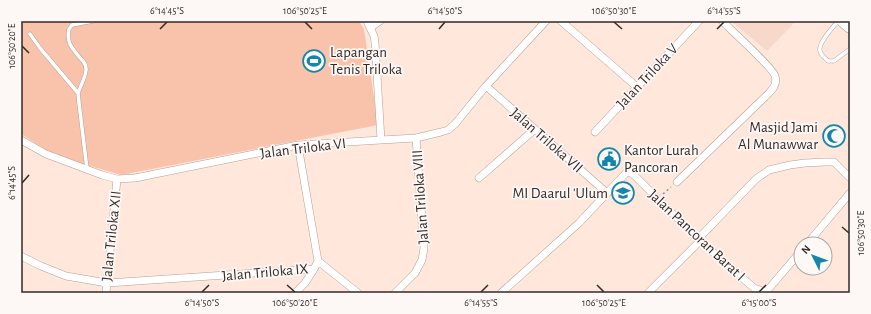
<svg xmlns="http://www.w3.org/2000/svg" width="871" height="314" viewBox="0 0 871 314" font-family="'Alegreya Sans',sans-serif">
<rect width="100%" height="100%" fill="#ffe7dc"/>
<path fill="#f8d8cb" d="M 731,21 L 796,21 L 767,51 Z"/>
<path fill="#f9c3ab" d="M 21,21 L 359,21 L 364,29 L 378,125 L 121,175 L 56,156 L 21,134 Z"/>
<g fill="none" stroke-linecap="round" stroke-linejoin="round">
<g stroke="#b69f95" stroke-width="4.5">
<path id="lane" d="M 838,21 C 833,27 818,43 820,51 C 821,55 825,58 828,61 L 834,61 L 850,49
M 30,34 L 40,48 L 78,93 L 79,103 L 87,169
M 78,93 C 80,88 87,73 86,69 C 86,66 84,62 82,60 C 73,49 66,44 69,29 L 72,25 L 93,21"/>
</g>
<g stroke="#b69f95" stroke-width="8">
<path id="street" d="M 367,21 L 374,36 L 375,42 L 381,140
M 561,21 L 637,87
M 370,28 L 380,21
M 486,86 L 607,193
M 595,132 L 699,21
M 21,140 L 46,154 L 102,175 L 117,179 L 135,178 L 298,145 L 381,140 L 416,138 L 441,132 L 448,130 L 455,124 L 486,86 L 546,21
M 298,145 L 318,261
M 479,178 L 535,129
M 677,182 L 765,97 C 771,91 778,85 775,76 C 774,69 730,29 722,21
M 698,239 L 756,179 L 769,170 L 790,165 L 805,163 L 825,162 L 834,162 L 850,178
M 807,244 L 850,193
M 21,256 L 41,266 L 66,276 L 107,283 L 314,269 L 318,261 L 358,293
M 766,292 L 801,251
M 106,293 L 117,179
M 295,293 L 305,283 L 314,269
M 395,293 L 415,273 L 422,260 L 424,248 L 416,138
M 501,293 L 579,223 L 626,173 L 629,172 L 633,174 L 700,241 L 754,288 L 767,293
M 648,293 L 700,241"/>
</g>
<g stroke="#b69f95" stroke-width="13">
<path id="primary" d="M 843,21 L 850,27"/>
</g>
<path stroke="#9d8c84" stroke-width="1.5" stroke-dasharray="2 3" stroke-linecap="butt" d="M 663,194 L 671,187"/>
<use href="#lane" stroke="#fff" stroke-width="3.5"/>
<use href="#street" stroke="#fff" stroke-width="7"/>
<use href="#primary" stroke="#fff" stroke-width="12"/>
</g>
<path fill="none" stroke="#332a26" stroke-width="1.5" d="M 305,22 L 312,29M 614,22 L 622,29M 160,29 L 167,22M 439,29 L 445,22M 717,29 L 724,22M 22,46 L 29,53M 22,183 L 29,175M 842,227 L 849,233M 287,285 L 295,292M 597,285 L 604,292M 202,292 L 209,285M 481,292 L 488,285M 759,292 L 766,285"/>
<defs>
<g id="stadium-ring" transform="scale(1.15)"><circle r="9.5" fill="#fdf8f6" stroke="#1486ac" stroke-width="1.5"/><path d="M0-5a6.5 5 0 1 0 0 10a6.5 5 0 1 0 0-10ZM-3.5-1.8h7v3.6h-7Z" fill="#1486ac"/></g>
<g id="mosque-ring" transform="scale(1.15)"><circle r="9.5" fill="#fdf8f6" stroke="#1486ac" stroke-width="1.5"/><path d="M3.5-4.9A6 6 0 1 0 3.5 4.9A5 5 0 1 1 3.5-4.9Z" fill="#1486ac"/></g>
<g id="civic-ring" transform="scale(1.15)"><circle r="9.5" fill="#fdf8f6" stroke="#1486ac" stroke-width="1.5"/><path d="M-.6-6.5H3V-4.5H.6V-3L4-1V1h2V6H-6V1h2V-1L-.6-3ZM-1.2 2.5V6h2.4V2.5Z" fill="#1486ac"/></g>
<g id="school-ring" transform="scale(1.15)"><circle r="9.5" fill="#fdf8f6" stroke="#1486ac" stroke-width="1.5"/><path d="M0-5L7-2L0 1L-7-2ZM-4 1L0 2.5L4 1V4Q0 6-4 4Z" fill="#1486ac"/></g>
</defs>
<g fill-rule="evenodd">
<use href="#stadium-ring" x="314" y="61"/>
<use href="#mosque-ring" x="834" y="136"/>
<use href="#civic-ring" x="609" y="159"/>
<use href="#school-ring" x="623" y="193"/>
</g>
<g text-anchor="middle" stroke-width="3.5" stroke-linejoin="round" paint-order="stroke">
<g font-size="15" fill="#332a26" stroke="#fdf8f6" text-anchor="start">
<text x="330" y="57">Lapangan<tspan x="330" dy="17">Tenis Triloka</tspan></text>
<text x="818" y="132" text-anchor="end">Masjid Jami<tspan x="818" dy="17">Al Munawwar</tspan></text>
<text x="624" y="155">Kantor Lurah<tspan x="624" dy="17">Pancoran</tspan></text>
<text x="608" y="198" text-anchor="end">MI Daarul 'Ulum</text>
</g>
<g font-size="15" fill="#332a26" stroke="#fdf8f6">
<text transform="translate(647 76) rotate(-47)" y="5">Jalan Triloka V</text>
<text transform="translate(547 140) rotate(41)" y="5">Jalan Triloka VII</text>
<text transform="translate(303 148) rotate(-7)" y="5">Jalan Triloka VI</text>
<text transform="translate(420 197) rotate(-94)" y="5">Jalan Triloka VIII</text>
<text transform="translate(697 235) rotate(43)" y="5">Jalan Pancoran Barat I</text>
<text transform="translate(111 236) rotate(-84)" y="5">Jalan Triloka XII</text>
<text transform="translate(265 272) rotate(-5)" y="5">Jalan Triloka IX</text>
</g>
</g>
<rect width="871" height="314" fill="none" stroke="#fdf8f6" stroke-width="44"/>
<g transform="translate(813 256) rotate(312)"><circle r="19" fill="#fdf8f6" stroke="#aca6a3"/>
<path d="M0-3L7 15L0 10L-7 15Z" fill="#1486ac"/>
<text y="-6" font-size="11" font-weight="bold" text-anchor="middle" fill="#332a26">N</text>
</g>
<rect x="22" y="22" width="827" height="270" fill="none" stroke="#332a26" stroke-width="1.5"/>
<g font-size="10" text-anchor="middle" fill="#332a26">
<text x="167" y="14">6°14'45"S</text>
<text x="305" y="14">106°50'25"E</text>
<text x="445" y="14">6°14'50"S</text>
<text x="614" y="14">106°50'30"E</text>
<text x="724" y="14">6°14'55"S</text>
<text transform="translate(11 46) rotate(-90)" y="4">106°50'20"E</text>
<text transform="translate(11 183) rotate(-90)" y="4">6°14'45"S</text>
<text transform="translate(860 233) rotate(-90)" y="4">106°50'30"E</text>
<text x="202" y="306">6°14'50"S</text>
<text x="295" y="306">106°50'20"E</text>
<text x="481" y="306">6°14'55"S</text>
<text x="604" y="306">106°50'25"E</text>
<text x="759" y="306">6°15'00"S</text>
</g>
</svg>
